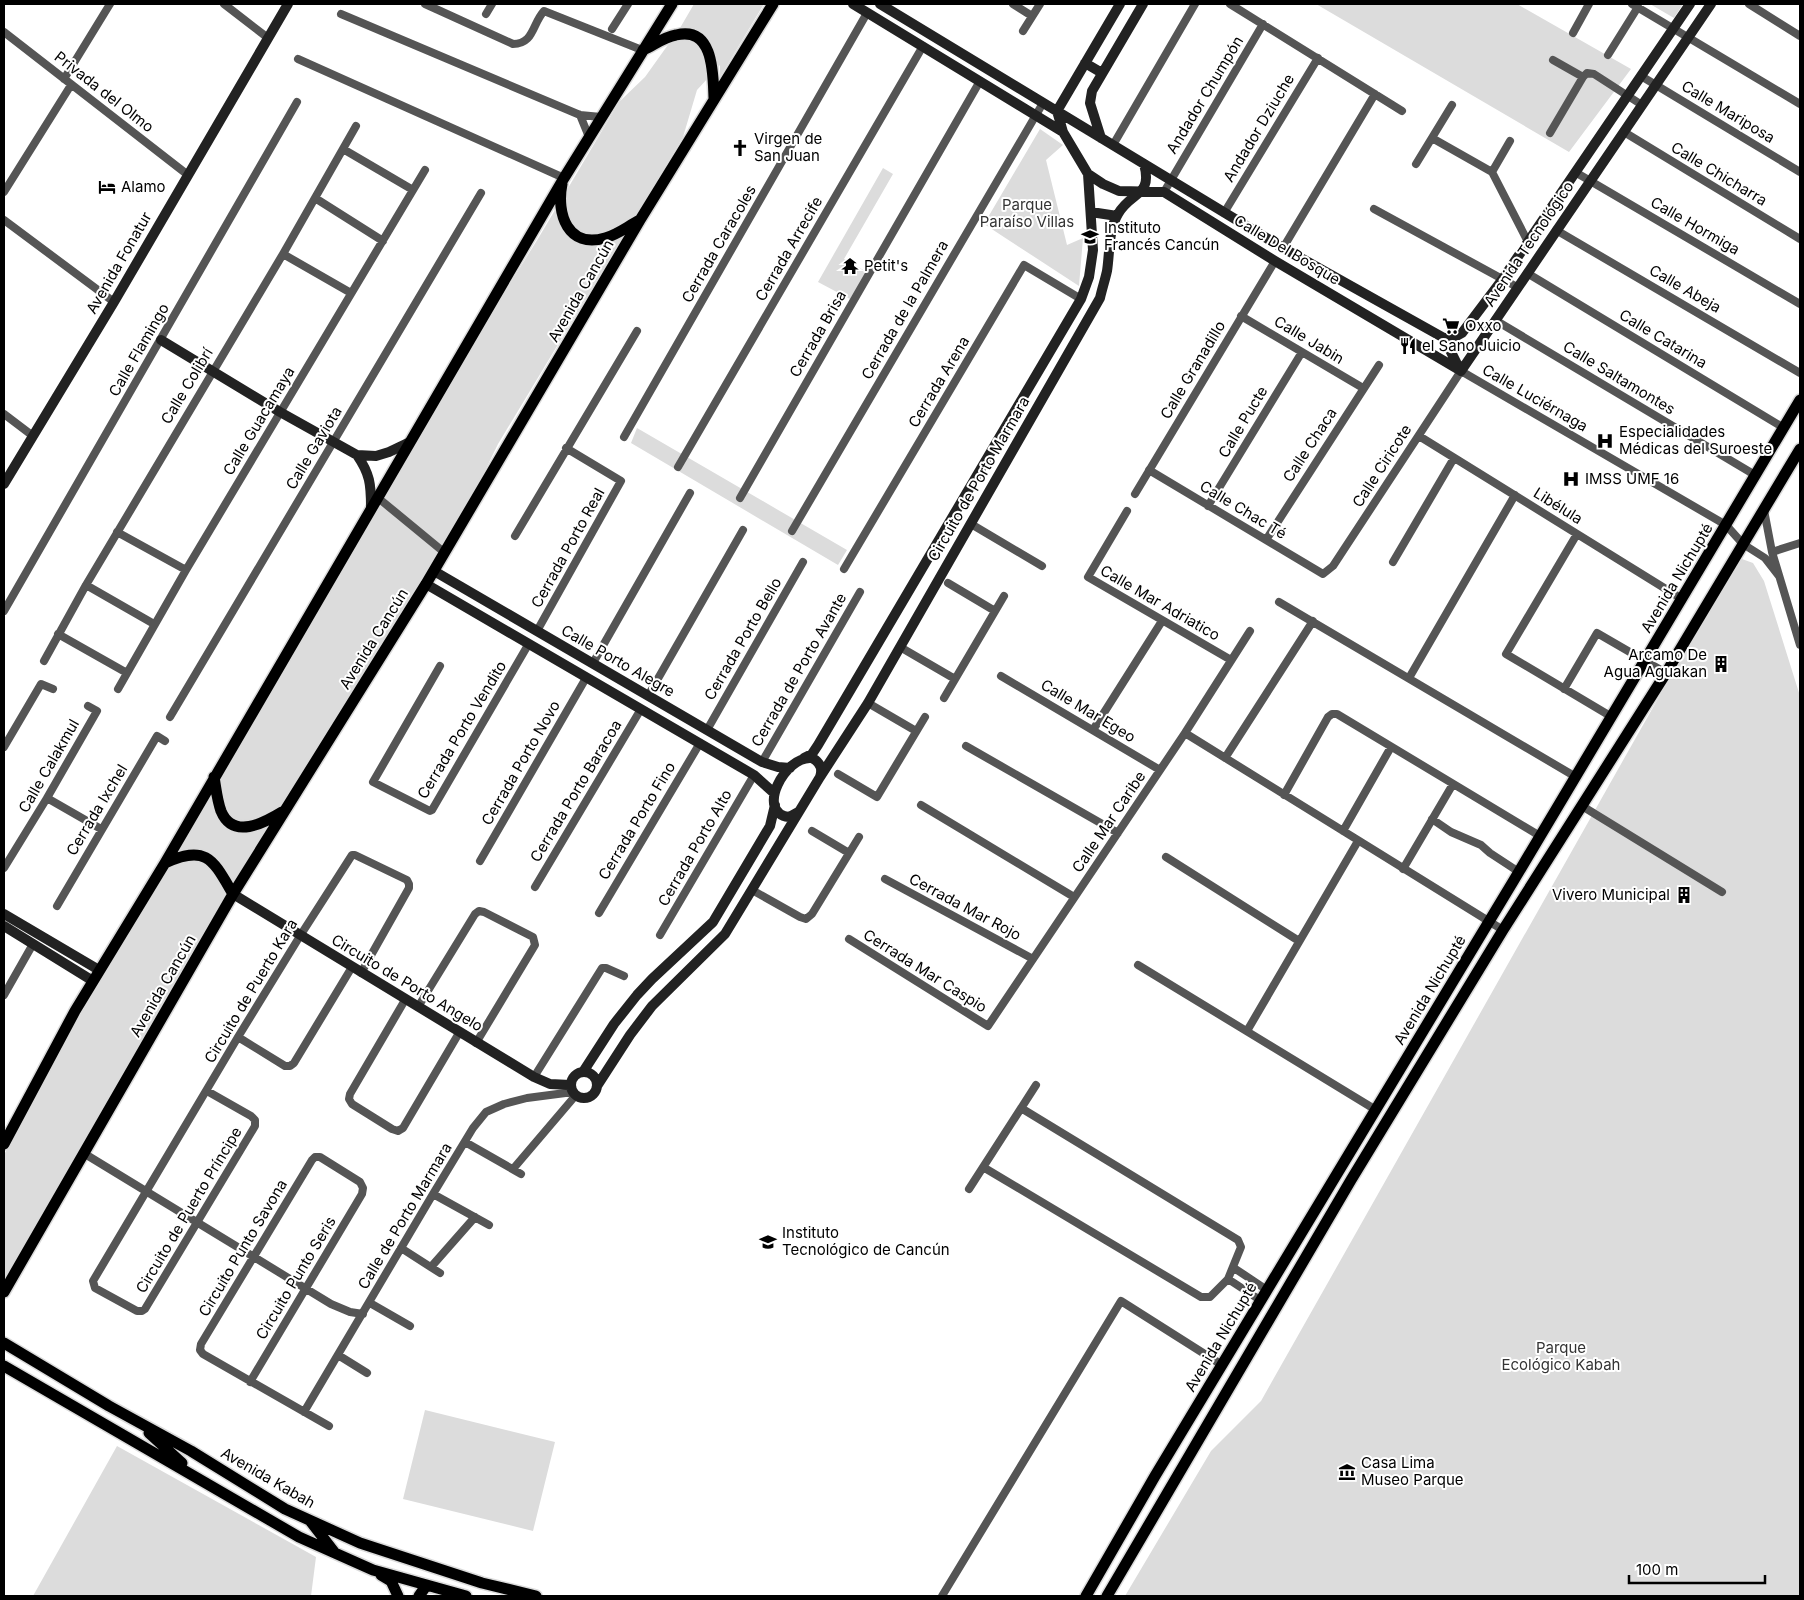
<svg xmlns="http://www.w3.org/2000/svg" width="1804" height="1600" viewBox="0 0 1804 1600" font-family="Inter,sans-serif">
<rect width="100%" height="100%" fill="#fff"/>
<path fill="#dcdcdc" d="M 694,4 L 764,4 L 720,77 L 720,65 L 697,90 L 683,137 L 498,444 L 445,553 L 4,1284 L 4,1155 L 75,1011 L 392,473 L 539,237 L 619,102 L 645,77 L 680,28 Z
M 1316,4 L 1517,4 L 1631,69 L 1569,152 Z
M 1650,4 L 1683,4 L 1674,18 Z
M 1040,129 L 1063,145 L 1046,160 L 1067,245 L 1083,238 L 1079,286 L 984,224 Z
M 883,168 L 893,174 L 844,259 L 867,272 L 850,299 L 818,282 Z
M 637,428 L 847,550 L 838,565 L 631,443 Z
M 1742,559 L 1753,563 L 1764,581 L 1800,696 L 1800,1596 L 1125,1596 L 1211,1451 L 1261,1401 L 1725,580 L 1735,565 Z
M 425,1410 L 555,1442 L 533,1531 L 403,1499 Z
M 117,1446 L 316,1557 L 311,1596 L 33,1596 Z"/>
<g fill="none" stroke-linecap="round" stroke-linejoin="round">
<g stroke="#dbdbdb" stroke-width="14">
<path id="primary" d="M 643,50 C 654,45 664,37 676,35 C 714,26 713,74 714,98
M 562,184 C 556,214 568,249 605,238 C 617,235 628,226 640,220
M 214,777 C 216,788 217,800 221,811 C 233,840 264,823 282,812
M 165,863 C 207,844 213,860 233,894
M 4,1144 L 75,1011 L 165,863 L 564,178 L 672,4
M 4,1292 L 233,894 L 426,584 L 640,220 L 773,4
M 4,1343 L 109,1406 L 191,1451 L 285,1509 L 360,1543 L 482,1583 L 536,1596
M 4,1366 L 299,1537 L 373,1570 L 466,1596
M 149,1433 L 182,1463
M 311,1522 L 335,1553
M 381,1575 L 391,1581 L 398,1596
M 419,1596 L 426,1586
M 1086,1596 L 1155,1476 L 1514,880 L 1800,400
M 1107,1596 L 1351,1180 L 1503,930 L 1666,673 L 1800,449"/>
</g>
<path stroke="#555" stroke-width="8" d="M 224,4 L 268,38
M 425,4 L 513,44 C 534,44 532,24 544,11 L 642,50
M 1013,4 L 1032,16
M 1230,4 L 1402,111
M 1632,4 L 1800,104
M 1749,4 L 1800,36
M 341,14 L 580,115 L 601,117
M 486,14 L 492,4
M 612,29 L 628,4
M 1023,31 L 1040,4
M 4,32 L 188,175
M 1573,33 L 1589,4
M 1608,55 L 1638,7
M 298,59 L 564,178
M 1553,60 L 1583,77
M 1641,76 L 1800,172
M 64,79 L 110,4
M 580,115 L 589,137
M 1624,132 L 1800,239
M 1550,133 L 1583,77 L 1587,73 L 1594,74 L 1642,105
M 1432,138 L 1492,172 L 1528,242
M 1113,145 L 1195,4
M 343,149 L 413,190
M 1416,164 L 1452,105
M 1492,172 L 1510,141
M 1575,172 L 1800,304
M 4,192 L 71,85
M 1164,192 L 1263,24
M 315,198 L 383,241
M 1374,209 L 1517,287
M 1224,213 L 1318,58
M 4,220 L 114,302
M 1556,230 L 1800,373
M 1283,248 L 1375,94
M 283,254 L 351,293
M 1527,273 L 1784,428
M 1241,316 L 1363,388
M 1495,320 L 1755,475
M 4,414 L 33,436
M 1419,436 L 1682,599
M 624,437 L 867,13
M 678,467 L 923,46
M 1149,470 L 1323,574 L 1333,566 L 1461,371 L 1726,525 L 1743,544 L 1765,558 L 1779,576
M 1135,494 L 1275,261
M 377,497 L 445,553
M 740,498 L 980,81
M 1208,506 L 1302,352
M 1764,510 L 1772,552 L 1800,645
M 1127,511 L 1088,577 L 1231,660
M 971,524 L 1042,566
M 792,531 L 1043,103
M 117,532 L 186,570
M 1577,534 L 1506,654 L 1612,717
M 515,536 L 637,331
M 1266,540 L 1379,365
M 1772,552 L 1800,543
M 1393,562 L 1454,458
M 844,569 L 1024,265 L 1081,299
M 948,583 L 995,611
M 86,585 L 154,624
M 1279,602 L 1576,777
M 4,611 L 297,102
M 537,631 L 621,481 L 566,448
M 58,634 L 127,673
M 900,647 L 955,679
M 44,661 L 86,585 L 283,254 L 356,126
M 593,663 L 690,493
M 440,666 L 373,782 L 430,811 L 432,810 L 528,645
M 1001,676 L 1160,770
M 1409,678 L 1515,495
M 118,689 L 186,570 L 425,170
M 1564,689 L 1597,633 L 1666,673
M 648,696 L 743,530
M 944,698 L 1004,596
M 868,703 L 916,731
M 170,717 L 481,193
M 707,730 L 803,562
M 1093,730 L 1162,621
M 1185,733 L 1503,930
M 966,746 L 1118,833
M 4,747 L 41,684 L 53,689
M 1225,758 L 1313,621
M 762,762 L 860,592
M 838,774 L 877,797 L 925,717
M 1284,795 L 1328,717 L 1332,714 L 1337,714 L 1540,836
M 47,798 L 101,829
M 921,805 L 1074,897
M 1582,806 L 1722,892
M 1432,819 L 1451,832 L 1481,845 L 1490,853 L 1519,872
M 812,831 L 849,853
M 1343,831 L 1391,747
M 1166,857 L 1299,941
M 480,861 L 586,678
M 4,868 L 47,798 L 97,711 L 88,706
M 1403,869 L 1453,784
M 885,879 L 1033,959
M 535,887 L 641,709
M 752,890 L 800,917 L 806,919 L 812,914 L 859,837
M 57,906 L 157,736 L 165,741
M 599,913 L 700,743
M 660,935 L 754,775
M 849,939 L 988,1026 L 1185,733 L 1250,631
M 1138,965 L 1376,1110
M 4,995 L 33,944
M 405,1000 L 350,1094 L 349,1099 L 352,1104 L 392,1129 L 398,1131 L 403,1128 L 459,1033
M 418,1007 L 475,914 L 479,911 L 484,912 L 533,937 L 535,945 L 476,1043
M 1247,1031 L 1358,841
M 238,1037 L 285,1066 L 290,1066 L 294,1063 L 352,967
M 534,1077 L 602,968 L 606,968 L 624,976
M 207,1091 L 251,1116 L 255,1120 L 255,1126 L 145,1309 L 142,1311 L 137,1311 L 95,1288 L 93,1281 L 238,1037 L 300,936 L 352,855 L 355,855 L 407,880 L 409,884 L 409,888 L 361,973
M 465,1142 L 521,1174
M 85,1154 L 331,1304 L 350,1312 L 363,1314
M 983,1167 L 1201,1297 L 1210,1297 L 1228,1279 L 1241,1247 L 1238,1240 L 1021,1108
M 513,1169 L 576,1095
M 969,1189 L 1036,1085
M 433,1194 L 489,1225
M 401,1248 L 440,1273
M 431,1267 L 475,1217
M 1234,1268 L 1267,1290
M 1228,1279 L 1260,1300
M 370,1303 L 410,1326
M 338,1355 L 367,1373
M 250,1382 L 362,1194 L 363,1188 L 360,1182 L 320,1157 L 315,1157 L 312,1160 L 201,1344 L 200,1350 L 203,1354 L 329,1426
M 304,1412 L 433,1194 L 473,1128 L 486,1112 L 504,1104 L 527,1098 L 573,1092
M 942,1596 L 1121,1301 L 1222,1365"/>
<path stroke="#222" stroke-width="10" d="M 853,4 L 1063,132 L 1088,174 L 1103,184 L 1119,191 L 1164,192 L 1275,261 L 1461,371
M 880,4 L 1283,248 L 1444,338 L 1453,338 L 1462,333 L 1502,280 L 1690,4
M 1085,63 L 1102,73
M 1063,132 L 1057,111 L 1120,4
M 1101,138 L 1090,103 L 1092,91 L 1143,4
M 1091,212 L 1117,216
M 1444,338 L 1460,370
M 161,340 L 280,412 L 357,455 L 376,456 L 389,452 L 410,442
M 1461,371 L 1711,4
M 357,455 C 370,474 371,484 371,507
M 4,484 L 114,302 L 288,4
M 434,571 L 762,762 L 778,767 L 790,768
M 426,584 L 754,775 L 774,793
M 804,758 L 812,754 L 818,745 L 1081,299 L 1089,277 L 1093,250 L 1088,174
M 820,777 L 868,703 L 1100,298 C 1102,289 1105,280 1107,271 C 1110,252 1108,231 1118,214 C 1131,191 1153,197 1144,164
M 233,894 L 534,1077 L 550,1084 L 570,1085
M 4,914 L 99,970
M 4,926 L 93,981
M571 1085a13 13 0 1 1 26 0a13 13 0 1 1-26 0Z
M 583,1072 L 614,1024 L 637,995 L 652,979 L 713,922 L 770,826 L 775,805
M 597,1086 L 630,1035 L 652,1006 L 725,934 L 820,777 C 823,769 820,762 812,758 C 785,755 755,813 789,817 L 798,812"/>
<use href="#primary" stroke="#000" stroke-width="11"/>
</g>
<defs>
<g id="church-bare" transform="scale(1.35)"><path d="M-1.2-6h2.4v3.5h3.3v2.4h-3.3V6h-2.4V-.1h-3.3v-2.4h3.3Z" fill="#000" stroke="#fff" stroke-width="2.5" paint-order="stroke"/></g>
<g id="hotel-bare" transform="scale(1.35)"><path d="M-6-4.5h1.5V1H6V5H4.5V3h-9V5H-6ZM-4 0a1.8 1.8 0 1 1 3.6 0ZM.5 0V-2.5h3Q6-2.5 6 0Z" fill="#000" stroke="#fff" stroke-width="2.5" paint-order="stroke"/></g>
<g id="school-bare" transform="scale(1.35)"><path d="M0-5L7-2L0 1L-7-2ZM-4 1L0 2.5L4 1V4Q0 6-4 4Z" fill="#000" stroke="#fff" stroke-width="2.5" paint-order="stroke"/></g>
<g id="temple-bare" transform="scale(1.35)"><path d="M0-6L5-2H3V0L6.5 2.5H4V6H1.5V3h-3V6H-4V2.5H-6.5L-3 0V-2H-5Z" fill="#000" stroke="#fff" stroke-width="2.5" paint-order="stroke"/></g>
<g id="supermarket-bare" transform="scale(1.35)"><path d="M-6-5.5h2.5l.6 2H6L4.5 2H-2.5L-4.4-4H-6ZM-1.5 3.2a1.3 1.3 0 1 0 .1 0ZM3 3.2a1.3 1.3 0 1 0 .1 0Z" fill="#000" stroke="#fff" stroke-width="2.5" paint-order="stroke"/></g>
<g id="restaurant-bare" transform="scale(1.35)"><path d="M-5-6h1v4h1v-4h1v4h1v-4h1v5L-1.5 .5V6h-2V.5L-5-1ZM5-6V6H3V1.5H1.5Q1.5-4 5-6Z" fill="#000" stroke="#fff" stroke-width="2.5" paint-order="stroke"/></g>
<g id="hospital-bare" transform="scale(1.35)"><path d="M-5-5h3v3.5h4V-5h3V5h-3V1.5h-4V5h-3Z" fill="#000" stroke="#fff" stroke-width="2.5" paint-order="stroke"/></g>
<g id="building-bare" transform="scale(1.35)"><path d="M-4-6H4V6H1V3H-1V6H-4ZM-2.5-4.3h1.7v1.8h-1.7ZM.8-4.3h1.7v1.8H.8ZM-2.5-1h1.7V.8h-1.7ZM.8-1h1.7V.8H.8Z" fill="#000" stroke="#fff" stroke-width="2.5" paint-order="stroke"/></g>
<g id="university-bare" transform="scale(1.35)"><path d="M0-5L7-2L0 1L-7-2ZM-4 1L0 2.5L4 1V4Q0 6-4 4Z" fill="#000" stroke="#fff" stroke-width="2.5" paint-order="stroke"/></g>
<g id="museum-bare" transform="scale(1.35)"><path d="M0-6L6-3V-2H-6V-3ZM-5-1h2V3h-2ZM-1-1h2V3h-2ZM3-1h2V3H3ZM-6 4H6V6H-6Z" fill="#000" stroke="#fff" stroke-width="2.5" paint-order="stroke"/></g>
</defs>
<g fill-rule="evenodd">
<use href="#church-bare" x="740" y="148"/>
<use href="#hotel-bare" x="107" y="187"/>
<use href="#school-bare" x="1090" y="237"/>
<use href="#temple-bare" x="850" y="266"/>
<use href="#supermarket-bare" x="1451" y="326"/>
<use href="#restaurant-bare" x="1408" y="346"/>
<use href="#hospital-bare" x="1605" y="441"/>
<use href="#hospital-bare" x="1571" y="479"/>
<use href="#building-bare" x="1721" y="664"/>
<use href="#building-bare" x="1684" y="895"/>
<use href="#university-bare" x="768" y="1242"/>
<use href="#museum-bare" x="1347" y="1472"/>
</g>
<g text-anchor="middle" stroke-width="4" stroke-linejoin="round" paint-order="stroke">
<g font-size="15" fill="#000" stroke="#fff">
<text transform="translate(104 92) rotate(38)" y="5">Privada del Olmo</text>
<text transform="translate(1205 95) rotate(-59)" y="5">Andador Chumpón</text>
<text transform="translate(1728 112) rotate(31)" y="5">Calle Mariposa</text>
<text transform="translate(1259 128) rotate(-59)" y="5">Andador Dziuche</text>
<text transform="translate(1719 174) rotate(31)" y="5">Calle Chicharra</text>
<text transform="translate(1695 226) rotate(30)" y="5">Calle Hormiga</text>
<text transform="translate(719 244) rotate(-60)" y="5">Cerrada Caracoles</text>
<text transform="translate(1529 244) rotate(-56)" y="5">Avenida Tecnológico</text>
<text transform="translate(789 249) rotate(-60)" y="5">Cerrada Arrecife</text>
<text transform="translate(1287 250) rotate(31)" y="5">Calle Del Bosque</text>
<text transform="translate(119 263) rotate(-60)" y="5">Avenida Fonatur</text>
<text transform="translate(1685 289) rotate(30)" y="5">Calle Abeja</text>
<text transform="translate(581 291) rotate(-60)" y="5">Avenida Cancún</text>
<text transform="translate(905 310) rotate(-60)" y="5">Cerrada de la Palmera</text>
<text transform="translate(818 334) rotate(-60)" y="5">Cerrada Brisa</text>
<text transform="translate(1663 339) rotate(31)" y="5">Calle Catarina</text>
<text transform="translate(1309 340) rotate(31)" y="5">Calle Jabin</text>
<text transform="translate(139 350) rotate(-60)" y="5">Calle Flamingo</text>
<text transform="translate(1193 370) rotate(-59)" y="5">Calle Granadillo</text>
<text transform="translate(1619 378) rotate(31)" y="5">Calle Saltamontes</text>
<text transform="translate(939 382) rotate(-59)" y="5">Cerrada Arena</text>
<text transform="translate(187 386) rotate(-59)" y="5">Calle Colibrí</text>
<text transform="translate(1535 398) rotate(30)" y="5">Calle Luciérnaga</text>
<text transform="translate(259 421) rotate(-59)" y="5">Calle Guacamaya</text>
<text transform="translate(1243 422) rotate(-59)" y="5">Calle Pucte</text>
<text transform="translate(1310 445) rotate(-57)" y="5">Calle Chaca</text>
<text transform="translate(314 448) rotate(-59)" y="5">Calle Gaviota</text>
<text transform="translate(1382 466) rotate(-57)" y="5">Calle Ciricote</text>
<text transform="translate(979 479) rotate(-60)" y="5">Circuito de Porto Marmara</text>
<text transform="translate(1558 506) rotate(32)" y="5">Libélula</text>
<text transform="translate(1243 510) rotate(31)" y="5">Calle Chac Té</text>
<text transform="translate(568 548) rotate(-61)" y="5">Cerrada Porto Real</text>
<text transform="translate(1677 578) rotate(-59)" y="5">Avenida Nichupté</text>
<text transform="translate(1160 603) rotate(30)" y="5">Calle Mar Adriatico</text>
<text transform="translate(374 639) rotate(-58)" y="5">Avenida Cancún</text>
<text transform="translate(743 639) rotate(-60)" y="5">Cerrada Porto Bello</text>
<text transform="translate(618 661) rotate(30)" y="5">Calle Porto Alegre</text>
<text transform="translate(799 670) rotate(-60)" y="5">Cerrada de Porto Avante</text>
<text transform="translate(1088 711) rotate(31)" y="5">Calle Mar Egeo</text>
<text transform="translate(462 730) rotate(-59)" y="5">Cerrada Porto Vendito</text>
<text transform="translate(521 763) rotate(-60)" y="5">Cerrada Porto Novo</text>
<text transform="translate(49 766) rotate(-60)" y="5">Calle Calakmul</text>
<text transform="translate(576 791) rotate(-59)" y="5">Cerrada Porto Baracoa</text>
<text transform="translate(97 810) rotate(-59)" y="5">Cerrada Ixchel</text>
<text transform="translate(637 821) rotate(-59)" y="5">Cerrada Porto Fino</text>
<text transform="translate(1109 822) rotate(-56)" y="5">Calle Mar Caribe</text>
<text transform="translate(695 848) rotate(-60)" y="5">Cerrada Porto Alto</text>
<text transform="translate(965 907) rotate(28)" y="5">Cerrada Mar Rojo</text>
<text transform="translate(925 971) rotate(32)" y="5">Cerrada Mar Caspio</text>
<text transform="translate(407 983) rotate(31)" y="5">Circuito de Porto Angelo</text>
<text transform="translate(163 986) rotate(-60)" y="5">Avenida Cancún</text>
<text transform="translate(1430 990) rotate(-59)" y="5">Avenida Nichupté</text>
<text transform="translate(251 991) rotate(-59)" y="5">Circuito de Puerto Kara</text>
<text transform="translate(189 1210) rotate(-59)" y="5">Circuito de Puerto Príncipe</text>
<text transform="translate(405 1216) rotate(-59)" y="5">Calle de Porto Marmara</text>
<text transform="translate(243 1248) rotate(-59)" y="5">Circuito Punto Savona</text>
<text transform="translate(296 1278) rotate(-59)" y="5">Circuito Punto Seris</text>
<text transform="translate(1221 1337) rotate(-59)" y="5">Avenida Nichupté</text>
<text transform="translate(268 1478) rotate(30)" y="5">Avenida Kabah</text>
</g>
<g font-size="15" fill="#000" stroke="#fff" text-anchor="start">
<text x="754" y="144">Virgen de<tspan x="754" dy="17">San Juan</tspan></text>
<text x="121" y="192">Alamo</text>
<text x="1104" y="233">Instituto<tspan x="1104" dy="17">Francés Cancún</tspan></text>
<text x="864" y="271">Petit's</text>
<text x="1465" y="331">Oxxo</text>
<text x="1422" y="351">el Sano Juicio</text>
<text x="1619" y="437">Especialidades<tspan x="1619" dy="17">Médicas del Suroeste</tspan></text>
<text x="1585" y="484">IMSS UMF 16</text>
<text x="1707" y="660" text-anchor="end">Arcamo De<tspan x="1707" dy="17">Agua Aguakan</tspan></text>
<text x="1670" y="900" text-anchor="end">Vivero Municipal</text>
<text x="782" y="1238">Instituto<tspan x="782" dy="17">Tecnológico de Cancún</tspan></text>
<text x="1361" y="1468">Casa Lima<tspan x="1361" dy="17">Museo Parque</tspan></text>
</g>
<g font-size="15" fill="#333" stroke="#fff">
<text x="1027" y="210">Parque<tspan x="1027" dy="17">Paraíso Villas</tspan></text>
<text x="1561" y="1353">Parque<tspan x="1561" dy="17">Ecológico Kabah</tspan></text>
</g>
</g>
<rect width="1804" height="1600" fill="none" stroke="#000000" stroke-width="10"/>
<path d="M1629 1575v8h136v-8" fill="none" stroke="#000000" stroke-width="2.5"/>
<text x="1636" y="1575" font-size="15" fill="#000000" stroke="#ffffff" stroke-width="4" paint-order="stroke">100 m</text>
</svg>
